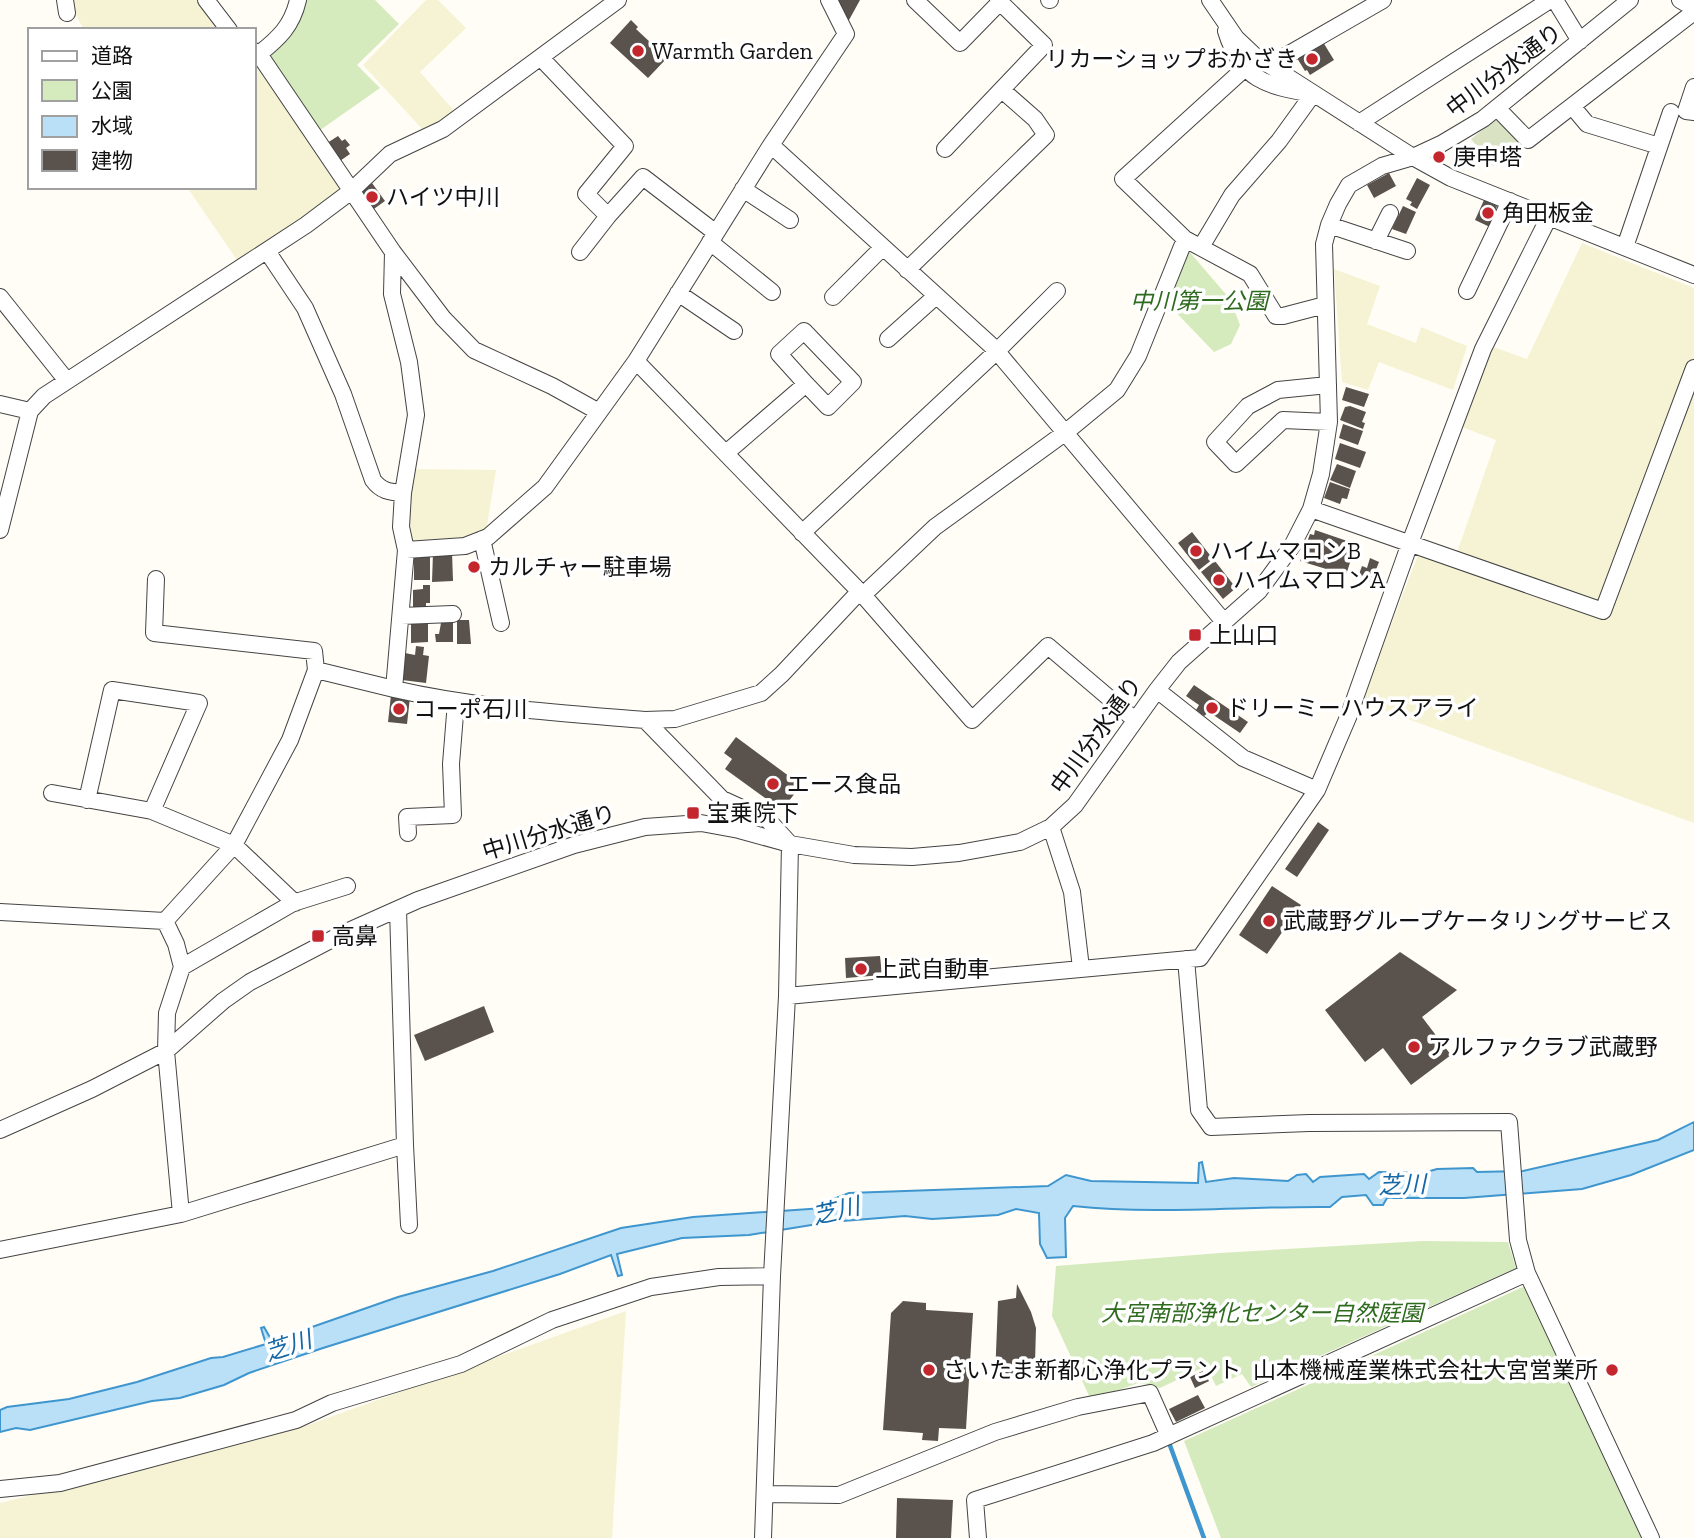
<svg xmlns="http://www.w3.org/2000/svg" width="1694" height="1538" viewBox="0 0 1694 1538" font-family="'Zilla Slab','Noto Sans JP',serif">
<rect width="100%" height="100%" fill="#fffdf5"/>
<path fill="#f6f3d4" d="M 68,0 L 198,0 L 221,30 L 84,30 Z
M 426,0 L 438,0 L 466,28 L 420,72 L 456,113 L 425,132 L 363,65 Z
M 254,61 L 339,187 L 338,194 L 242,261 L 237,260 L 187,187 L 254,187 Z
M 1582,243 L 1694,288 L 1694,823 L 1361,702 L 1418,555 L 1452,567 L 1496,440 L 1462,427 L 1491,346 L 1527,359 Z
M 1334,269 L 1380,286 L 1367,324 L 1416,343 L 1421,327 L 1467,346 L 1453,390 L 1379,362 L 1368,390 L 1342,382 Z
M 414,469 L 496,470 L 486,532 L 459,541 L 412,543 L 406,509 Z
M 626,1311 L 612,1538 L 0,1538 L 0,1503 L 305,1426 Z"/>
<path fill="#d5ebbd" d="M 299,0 L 375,0 L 399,24 L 357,65 L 380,88 L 316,133 L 264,55 Z
M 1187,249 L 1230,299 L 1240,325 L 1231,344 L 1214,352 L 1166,302 Z
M 1422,1241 L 1508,1242 L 1516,1268 L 1251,1387 L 1242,1374 L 1216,1386 L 1206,1366 L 1160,1388 L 1138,1383 L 1091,1400 L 1052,1316 L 1056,1266 L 1220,1253 Z
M 1527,1285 L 1643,1538 L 1221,1538 L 1184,1441 Z"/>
<path fill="#d9e3c4" d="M 1499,117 L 1522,143 L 1493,166 L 1471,139 Z"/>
<path fill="#b9e0f7" stroke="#3f96cf" stroke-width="2" d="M 1694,1122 L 1694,1150 L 1631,1175 L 1582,1189 L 1464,1198 L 1387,1198 L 1383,1205 L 1373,1205 L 1366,1195 L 1342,1197 L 1330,1207 C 1244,1206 1159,1215 1073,1206 L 1065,1218 L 1066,1257 L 1047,1258 L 1040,1244 L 1039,1213 L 1016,1209 L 998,1215 L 932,1219 L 905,1216 L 830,1222 L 749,1235 L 682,1238 L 617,1254 L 622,1275 L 618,1276 L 611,1255 L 560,1274 L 323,1348 L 249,1373 L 224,1385 L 180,1398 L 152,1401 L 30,1430 L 16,1428 L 0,1432 L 0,1410 L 7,1407 L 69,1399 L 137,1382 L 211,1358 L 223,1357 L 266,1344 L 261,1328 L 264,1327 L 272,1341 L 398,1297 L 493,1271 L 621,1228 L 693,1217 L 824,1208 L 833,1199 L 849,1193 L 1048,1186 L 1066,1175 L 1091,1181 L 1198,1183 L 1199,1163 L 1202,1162 L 1206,1182 L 1234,1178 L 1288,1181 L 1297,1175 L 1306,1174 L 1313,1182 L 1320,1177 L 1364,1174 L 1369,1179 L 1379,1172 L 1423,1173 L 1437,1169 L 1473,1168 L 1477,1172 L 1523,1171 L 1658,1140 Z"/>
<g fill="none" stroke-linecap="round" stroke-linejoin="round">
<path stroke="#3f96cf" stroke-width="4.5" d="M 1168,1440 L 1204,1538"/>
</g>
<path fill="#5a524d" d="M 834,0 L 860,0 L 849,20 L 845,20 Z
M 631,20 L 638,27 L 636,29 L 667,58 L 648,78 L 610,43 Z
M 1323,42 L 1334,60 L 1310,75 L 1307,70 L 1305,71 L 1297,58 Z
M 338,136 L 342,141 L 345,139 L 350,145 L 346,148 L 350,154 L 337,163 L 324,145 Z
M 1389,173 L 1396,186 L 1374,198 L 1367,185 Z
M 1417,178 L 1430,185 L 1417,209 L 1410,205 L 1412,202 L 1406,199 Z
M 372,183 L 385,201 L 371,211 L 359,193 Z
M 1484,200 L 1497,206 L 1496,209 L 1500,211 L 1492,228 L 1475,220 Z
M 1403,206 L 1416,212 L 1406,234 L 1392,229 Z
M 1346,387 L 1369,394 L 1364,407 L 1342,400 Z
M 1350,406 L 1366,412 L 1362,422 L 1365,423 L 1363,429 L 1340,420 L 1345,407 Z
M 1343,424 L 1363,431 L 1358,445 L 1339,438 Z
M 1340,443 L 1366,452 L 1360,468 L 1335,459 Z
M 1337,464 L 1356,471 L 1350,488 L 1330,480 Z
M 1330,482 L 1350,489 L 1347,499 L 1342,498 L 1340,504 L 1324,498 Z
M 1315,530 L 1356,544 L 1346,575 L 1300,561 L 1310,534 L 1314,535 Z
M 1192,532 L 1213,559 L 1199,570 L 1178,543 Z
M 452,552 L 453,581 L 432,582 L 433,553 Z
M 414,556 L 430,556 L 430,580 L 414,580 Z
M 1370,558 L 1379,562 L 1371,582 L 1358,577 L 1362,566 L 1367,568 Z
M 1215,561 L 1236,588 L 1223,599 L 1201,572 Z
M 423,585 L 430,585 L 430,603 L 426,603 L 426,609 L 413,609 L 413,590 L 423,589 Z
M 457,620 L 469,620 L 471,644 L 457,644 Z
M 428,622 L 428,642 L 411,643 L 411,623 Z
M 453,622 L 453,642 L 436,642 L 435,634 L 439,634 L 441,623 Z
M 416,646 L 424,647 L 423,655 L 429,656 L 426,683 L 402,680 L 405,653 L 415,655 Z
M 1194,685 L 1248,722 L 1240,733 L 1209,712 L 1204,716 L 1196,710 L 1199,705 L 1186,696 Z
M 391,695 L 410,697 L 407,724 L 388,722 Z
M 736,737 L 801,785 L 786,805 L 780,801 L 776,806 L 725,769 L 732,759 L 724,753 Z
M 1318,822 L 1329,830 L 1297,877 L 1285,869 Z
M 1272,886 L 1301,905 L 1267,954 L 1239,935 Z
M 1400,952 L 1457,990 L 1422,1017 L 1451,1055 L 1411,1085 L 1383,1048 L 1365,1062 L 1325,1010 Z
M 880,956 L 882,975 L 846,978 L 845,958 Z
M 484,1006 L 494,1032 L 425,1061 L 414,1035 Z
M 1017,1284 L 1031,1312 L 1036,1328 L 1035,1363 L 1032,1378 L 995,1378 L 998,1301 L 1016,1298 Z
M 903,1301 L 926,1303 L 926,1310 L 973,1313 L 966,1429 L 939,1428 L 938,1441 L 922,1440 L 923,1433 L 883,1430 L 891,1313 Z
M 1203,1371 L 1209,1381 L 1195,1388 L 1190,1377 Z
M 1198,1395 L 1205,1408 L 1176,1422 L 1169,1409 Z
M 897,1498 L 953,1500 L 951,1538 L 896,1538 Z"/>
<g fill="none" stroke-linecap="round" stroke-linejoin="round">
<g stroke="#444" stroke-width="18">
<path id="minor" d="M 65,0 L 67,13
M 206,0 L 229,30
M 915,0 L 960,43 L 1000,2
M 1049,0 L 1050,0
M 1210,0 L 1236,38 L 1255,56 L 1413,157 L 1451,178 L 1694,275
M 1555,0 L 1580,41
M 1680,0 L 1694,8
M 254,51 L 259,54 L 393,252 L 443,318 L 474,350 L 552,386 L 599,412
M 259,54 C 279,38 292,26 298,0
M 541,58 L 625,146 L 586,194 L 608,216
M 1270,65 L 1383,0
M 1244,69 L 1123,179 L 1185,239 L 1250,274 L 1276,316 L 1283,316 L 1325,305
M 1694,87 L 1686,111 L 1694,112
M 1572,106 L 1587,124 L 1659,146
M 1497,108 L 1528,140 L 1694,12
M 1359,123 L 1550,0
M 771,145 L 994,348 L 1225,623
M 945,149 L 1044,45 L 998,0
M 743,189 L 790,220
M 1329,225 L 1407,251
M 1376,241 L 1390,213
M 710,242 L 772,292
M 1201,247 L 1232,195 L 1279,141 L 1313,94 C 1266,86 1241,80 1226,31
M 1625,247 L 1671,112
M 267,251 L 305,308 L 343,394 L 373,480 C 381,491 389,492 403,493
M 393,252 L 392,294 L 409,362 L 416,415 L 403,493 L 401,527 L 406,550 L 394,689 C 477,708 561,713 645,720 L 722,799 L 768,820 L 790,844 L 787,996 L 772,1276 L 763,1538
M 580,252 L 608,216 L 643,177 L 716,233
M 907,270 L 1046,135 L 1035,119 L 1002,90
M 1467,291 L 1510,201
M 678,293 L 734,331
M 0,297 L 67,381 L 306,225 L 350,192 L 390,154 L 443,129 L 618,0
M 833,297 L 882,248
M 888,339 L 936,296
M 636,361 L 863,595 L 972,720 L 1048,646 L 1135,720
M 1328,385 L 1278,390 L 1248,406 L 1215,442 L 1236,464 L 1283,420 L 1329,422
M 0,404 L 30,411
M 726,453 L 806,384 L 828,407 L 853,382 L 804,331 L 779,354 L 806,384
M 1311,509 L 1603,611 L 1694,368
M 0,530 L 30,411 L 44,396 L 67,381
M 802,533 L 997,351 L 1057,291
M 482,539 L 501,623
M 406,550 L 465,546 L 488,537 L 545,487 L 636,361 L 771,145 L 846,34 L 829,0
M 156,579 L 154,633 L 314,651 L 316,670
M 863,595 L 935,527 L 1066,432 L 1117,390 L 1138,356 L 1185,239
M 401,616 L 453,614
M 1157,690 L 1243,758 L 1317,790
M 645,720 L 675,719 L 761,693 L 782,674 L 859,592
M 52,793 L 152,811 L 234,845 L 295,903
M 87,800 L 112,690 L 199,703 L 152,811
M 1051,827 L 1072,892 L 1081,968
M 408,833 L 407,817 L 453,815 L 451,764 L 456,702
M 0,912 L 165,921
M 1186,959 L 1199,1110 L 1211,1127 L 1309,1123 L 1509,1122 L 1518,1240 L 1527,1273
M 182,967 L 293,903 L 347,886
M 787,996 L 1200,958 L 1317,790 L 1349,715 L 1410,543 L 1483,349 L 1549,217
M 0,1130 L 92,1089 L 166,1051 L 223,1001 L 250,982 L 344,933 L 418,900 L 574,845 L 645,827 L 701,823 L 739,830 L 790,844 L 854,855 L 912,857 L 959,853 L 1020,842 L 1051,827 L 1075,805 L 1157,690 L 1179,662 L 1259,591 L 1292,546 L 1311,509 L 1321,474 L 1329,422 L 1324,244 L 1329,225 L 1338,204 L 1349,185 L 1382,166 L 1413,157 L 1441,144 L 1483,119 L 1630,0
M 405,1145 L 409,1225
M 181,1214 L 166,1051 L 167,1013 L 182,967 L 176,944 L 165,921 L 234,845 L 290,740 L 316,670 L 394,689
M 0,1250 L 181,1214 L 405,1145 L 398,909
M 0,1489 L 60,1483 L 296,1420 L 332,1403 L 461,1364 L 552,1320 L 651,1287 L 719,1277 L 772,1276
M 766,1494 L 839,1495 L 995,1432 L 1078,1407 L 1150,1393 L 1169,1436
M 978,1538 L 975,1500 L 1153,1443 L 1527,1273 L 1651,1538"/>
</g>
<use href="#minor" stroke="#fff" stroke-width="16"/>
</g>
<g fill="#c4262e" stroke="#fff" stroke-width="2.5">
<circle cx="638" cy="51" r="7"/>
<circle cx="1312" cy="59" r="7"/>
<circle cx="1439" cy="157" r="7"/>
<circle cx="372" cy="197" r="7"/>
<circle cx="1488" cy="213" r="7"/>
<circle cx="1196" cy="551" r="7"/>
<circle cx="474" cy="567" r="7"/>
<circle cx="1219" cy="580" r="7"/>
<rect x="1188" y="628" width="14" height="14" rx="3.5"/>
<circle cx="1212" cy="708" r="7"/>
<circle cx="399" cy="709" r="7"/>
<circle cx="773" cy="784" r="7"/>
<rect x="686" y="806" width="14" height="14" rx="3.5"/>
<circle cx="1269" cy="921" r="7"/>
<rect x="311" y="929" width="14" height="14" rx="3.5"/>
<circle cx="861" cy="969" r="7"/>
<circle cx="1414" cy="1047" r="7"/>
<circle cx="929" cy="1370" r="7"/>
<circle cx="1612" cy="1370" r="7"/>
</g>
<g text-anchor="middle" stroke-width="7" stroke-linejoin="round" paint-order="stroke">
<g font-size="23" fill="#111" stroke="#fff" text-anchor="start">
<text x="652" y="59">Warmth Garden</text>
<text x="1298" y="67" text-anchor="end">リカーショップおかざき</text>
<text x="1453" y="165">庚申塔</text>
<text x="386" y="205">ハイツ中川</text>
<text x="1502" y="221">角田板金</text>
<text x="1210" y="559">ハイムマロンB</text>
<text x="488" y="575">カルチャー駐車場</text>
<text x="1233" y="588">ハイムマロンA</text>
<text x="1209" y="643">上山口</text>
<text x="1226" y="716">ドリーミーハウスアライ</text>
<text x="413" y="717">コーポ石川</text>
<text x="787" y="792">エース食品</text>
<text x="707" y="821">宝乗院下</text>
<text x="1283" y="929">武蔵野グループケータリングサービス</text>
<text x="332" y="944">高鼻</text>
<text x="875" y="977">上武自動車</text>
<text x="1428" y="1055">アルファクラブ武蔵野</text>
<text x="943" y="1378">さいたま新都心浄化プラント</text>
<text x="1598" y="1378" text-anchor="end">山本機械産業株式会社大宮営業所</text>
</g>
<g font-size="23" fill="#111" stroke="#fff">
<text transform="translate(1504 70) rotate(-37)" y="8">中川分水通り</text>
<text transform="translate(1096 735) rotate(-54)" y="8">中川分水通り</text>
<text transform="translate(549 832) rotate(-17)" y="8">中川分水通り</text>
</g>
<g font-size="23" font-style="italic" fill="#2f6b1f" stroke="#fff">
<text x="1199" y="309">中川第一公園</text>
<text x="1262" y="1321">大宮南部浄化センター自然庭園</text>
</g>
<g font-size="24" font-style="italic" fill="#1768a6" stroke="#fff">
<text transform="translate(1402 1185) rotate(-2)" y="8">芝川</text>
<text transform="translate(836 1211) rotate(-13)" y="8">芝川</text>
<text transform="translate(288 1346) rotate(-18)" y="8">芝川</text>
</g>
</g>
<rect x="28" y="28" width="228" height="161" fill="#ffffff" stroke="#a0a0a0" stroke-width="2"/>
<rect x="42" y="51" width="35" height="10" fill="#ffffff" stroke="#a0a0a0" stroke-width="2"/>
<text x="91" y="63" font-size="21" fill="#111111">道路</text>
<rect x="42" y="80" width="35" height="21" fill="#d5ebbd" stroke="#a0a0a0" stroke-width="2"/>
<text x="91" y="98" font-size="21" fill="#111111">公園</text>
<rect x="42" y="116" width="35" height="21" fill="#b9e0f7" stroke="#a0a0a0" stroke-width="2"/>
<text x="91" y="133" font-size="21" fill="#111111">水域</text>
<rect x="42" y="150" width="35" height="21" fill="#5a524d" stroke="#a0a0a0" stroke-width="2"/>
<text x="91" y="168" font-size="21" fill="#111111">建物</text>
</svg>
